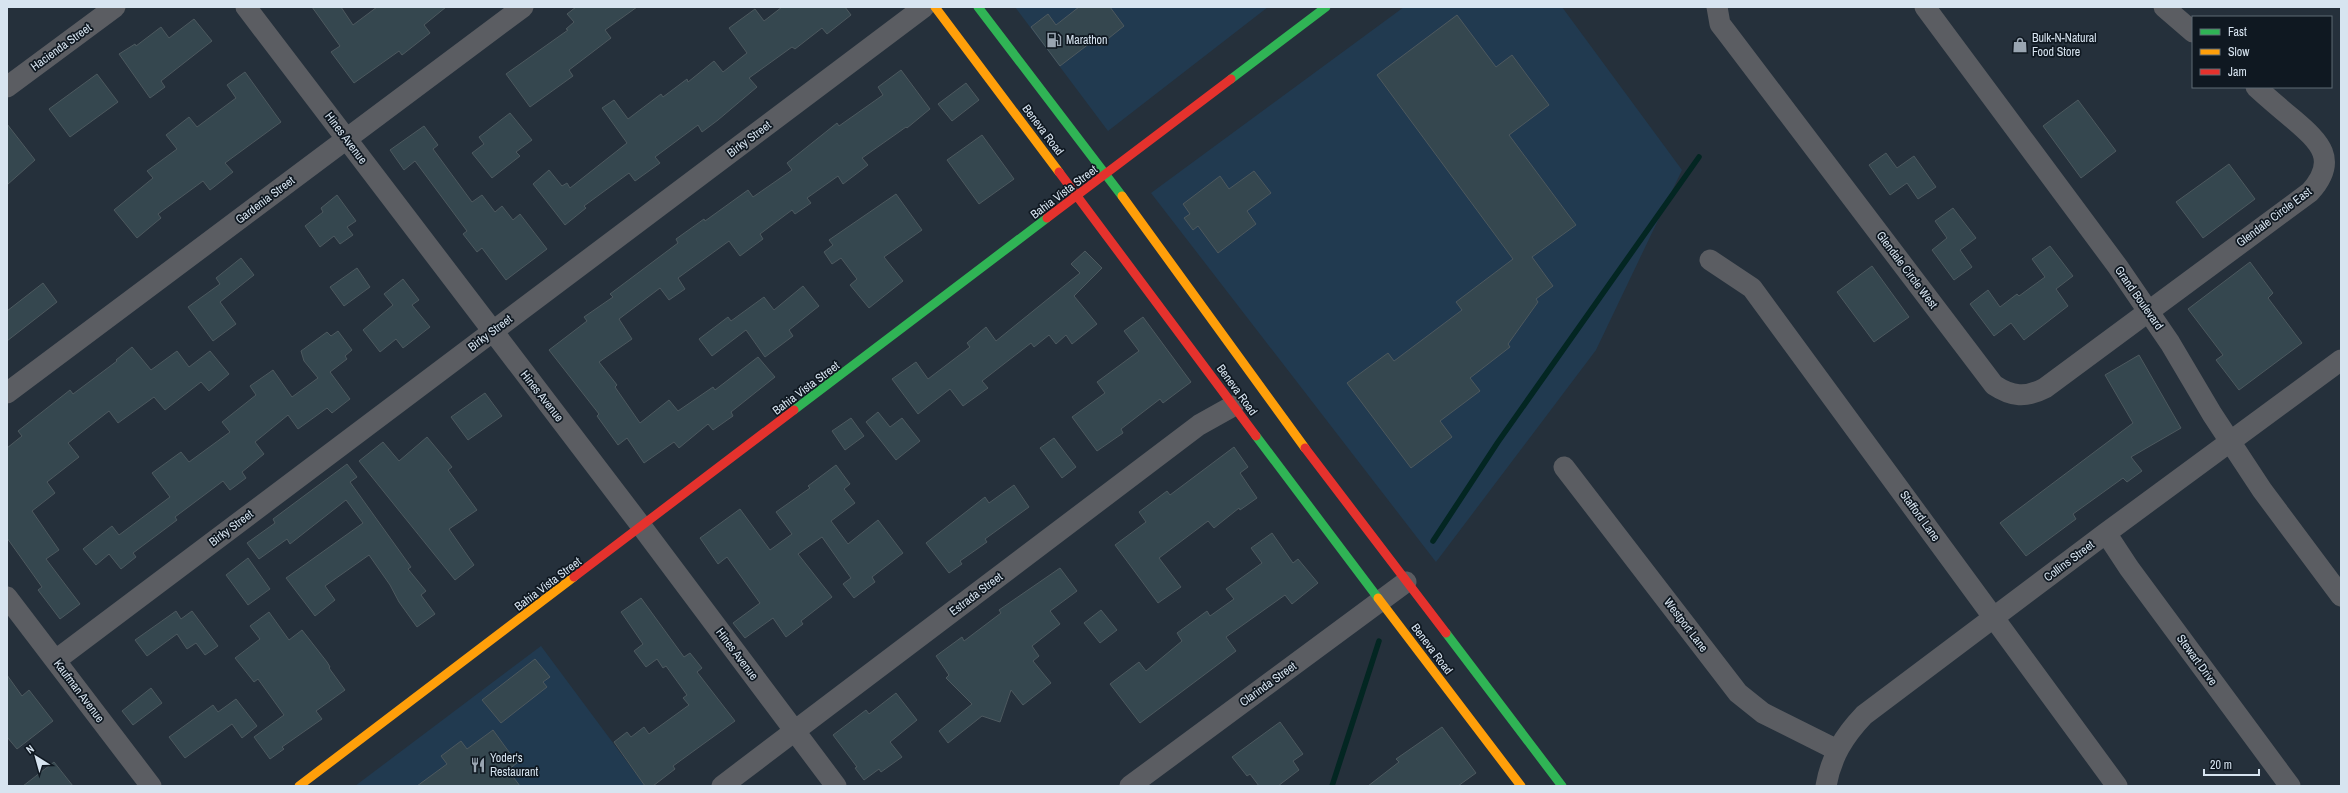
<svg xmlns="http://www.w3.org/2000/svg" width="2348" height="793" viewBox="0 0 2348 793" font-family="'Archivo Narrow',sans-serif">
<rect width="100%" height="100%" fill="#25303b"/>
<path fill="#213a50" d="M 1015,7 L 1268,7 L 1108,131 Z
M 1404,7 L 1562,7 L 1682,170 L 1596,350 L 1436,562 L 1151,193 Z
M 541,646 L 645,786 L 355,786 Z"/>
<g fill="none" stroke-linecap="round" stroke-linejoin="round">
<path stroke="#032622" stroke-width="5.5" d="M 1433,541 L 1498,442 L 1699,157
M 1332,786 L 1379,641"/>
</g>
<path fill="#35474f" stroke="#4d595f" d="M 312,7 L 341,7 L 353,25 L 377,7 L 446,7 L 424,25 L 430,33 L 402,55 L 399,51 L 354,83 L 331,52 L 340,46 Z
M 576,7 L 637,7 L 605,30 L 611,38 L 569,70 L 573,76 L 530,107 L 506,74 L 568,30 L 566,29 L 574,22 L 567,14 Z
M 782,7 L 845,7 L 851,15 L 827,34 L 822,28 L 795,49 L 792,47 L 749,78 L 757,87 L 718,120 L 702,132 L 698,125 L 655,157 L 660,163 L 635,181 L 629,173 L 584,206 L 586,208 L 565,225 L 533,184 L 549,170 L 562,186 L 567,183 L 570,188 L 627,143 L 602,108 L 614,100 L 628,119 L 661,94 L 663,97 L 687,79 L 688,82 L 714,61 L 723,72 L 747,53 L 729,28 L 755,9 L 764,21 Z
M 1079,7 L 1110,7 L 1124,26 L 1099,46 L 1094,40 L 1060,66 L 1031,27 L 1048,14 L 1056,25 Z
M 1457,15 L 1496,67 L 1512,55 L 1549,105 L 1509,135 L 1576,225 L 1532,257 L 1553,286 L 1536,299 L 1538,302 L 1508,344 L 1510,347 L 1470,378 L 1480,391 L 1440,421 L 1452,437 L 1411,468 L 1347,383 L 1388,353 L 1394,361 L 1462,310 L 1456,302 L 1513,259 L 1377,75 Z
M 194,19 L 212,41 L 161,81 L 165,87 L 150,98 L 119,54 L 135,44 L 136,46 L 161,27 L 169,38 Z
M 901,70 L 930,109 L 907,128 L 906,127 L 862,158 L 868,165 L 843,184 L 838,176 L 807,198 L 811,203 L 795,214 L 792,210 L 760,234 L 763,239 L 740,256 L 729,241 L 678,278 L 685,289 L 669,300 L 660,288 L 619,319 L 632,339 L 599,362 L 617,385 L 615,387 L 640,423 L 669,400 L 678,411 L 713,387 L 715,390 L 758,357 L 775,377 L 731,412 L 733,416 L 713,430 L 708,424 L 679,448 L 674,442 L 644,463 L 627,438 L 618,445 L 597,416 L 599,414 L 549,350 L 587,321 L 584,317 L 613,297 L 610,294 L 678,243 L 676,239 L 704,219 L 705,221 L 748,190 L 753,197 L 792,170 L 787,163 L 837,123 L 839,126 L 883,95 L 878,87 Z
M 245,72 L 281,122 L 225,163 L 233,172 L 210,190 L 203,181 L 158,214 L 161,218 L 137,238 L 114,210 L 153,178 L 147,171 L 177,149 L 166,135 L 189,117 L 197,127 L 236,98 L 227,85 Z
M 97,74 L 118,102 L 70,137 L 49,109 Z
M 966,83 L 979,100 L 952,121 L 938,104 Z
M 2078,100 L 2116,151 L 2081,178 L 2043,126 Z
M 510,113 L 532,140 L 516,152 L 520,156 L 492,178 L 472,153 L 484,144 L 479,137 Z
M 7,124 L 35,160 L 7,185 Z
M 424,126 L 438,145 L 433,149 L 472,202 L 482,195 L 495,212 L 502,206 L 513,220 L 520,214 L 547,249 L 506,280 L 482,248 L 477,252 L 463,234 L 467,231 L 415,161 L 404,170 L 390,150 Z
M 982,135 L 1014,179 L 979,204 L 947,160 Z
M 1886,153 L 1897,168 L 1914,156 L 1936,187 L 1918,199 L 1907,183 L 1890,195 L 1869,165 Z
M 2229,164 L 2255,199 L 2203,238 L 2176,202 Z
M 1254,171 L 1271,193 L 1247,211 L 1256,224 L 1218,253 L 1198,226 L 1193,230 L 1184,218 L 1190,214 L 1183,204 L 1220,176 L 1229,189 Z
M 896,194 L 922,230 L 884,257 L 903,281 L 869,308 L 850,285 L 857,279 L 841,258 L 832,264 L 824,252 L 833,245 L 829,240 Z
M 337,195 L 356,221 L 347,227 L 353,235 L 340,244 L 334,236 L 320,247 L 305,226 L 323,212 L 321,208 Z
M 1953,208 L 1976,238 L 1960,250 L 1972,267 L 1954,280 L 1932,250 L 1947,238 L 1935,221 Z
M 2050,246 L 2073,276 L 2056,289 L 2068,306 L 2024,340 L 2011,323 L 1994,336 L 1970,304 L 1988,290 L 2000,307 L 2017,294 L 2019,296 L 2045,277 L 2032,259 Z
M 1085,251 L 1102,268 L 1074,296 L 1097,324 L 1072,344 L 1066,335 L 1056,344 L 1049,335 L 1034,347 L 1031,343 L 982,381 L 988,388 L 963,406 L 950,389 L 918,414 L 892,379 L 916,362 L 928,379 L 970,347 L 967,343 L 986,327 L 996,341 L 1080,273 L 1071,264 Z
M 241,258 L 254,275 L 220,302 L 236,324 L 213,341 L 188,307 L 220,284 L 216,278 Z
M 2250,262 L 2273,293 L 2268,298 L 2302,343 L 2239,390 L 2216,360 L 2223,355 L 2188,309 Z
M 1872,266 L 1909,317 L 1874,342 L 1837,292 Z
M 357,268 L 370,287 L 344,306 L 330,287 Z
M 403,279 L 419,300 L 412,305 L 430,327 L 403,348 L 396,339 L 380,352 L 363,330 L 393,305 L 384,294 Z
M 43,283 L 57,302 L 7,341 L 7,311 Z
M 803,286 L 819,306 L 789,330 L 793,336 L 765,357 L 746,330 L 712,356 L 699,339 L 728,317 L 731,321 L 764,297 L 774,310 Z
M 1143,317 L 1191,382 L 1163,403 L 1160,399 L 1121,429 L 1123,433 L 1097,451 L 1072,417 L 1105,393 L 1097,382 L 1139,351 L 1124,331 Z
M 338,331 L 352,350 L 345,356 L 347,359 L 330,372 L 350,399 L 332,413 L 327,408 L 298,429 L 288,415 L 255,442 L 264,454 L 242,472 L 246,478 L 230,490 L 223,481 L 175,517 L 177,520 L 133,553 L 136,557 L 121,569 L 109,554 L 96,565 L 83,549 L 112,526 L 119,535 L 170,497 L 152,473 L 181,452 L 189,462 L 230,432 L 222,422 L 256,395 L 250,386 L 273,370 L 292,397 L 318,378 L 304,361 L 301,351 L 327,332 L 331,336 Z
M 132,347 L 151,370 L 177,351 L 189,367 L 210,351 L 229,374 L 209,391 L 201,382 L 165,410 L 154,397 L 118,423 L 109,411 L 68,443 L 79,457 L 47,482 L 55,493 L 32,511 L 59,550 L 46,559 L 80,604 L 60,619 L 38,590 L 42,587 L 7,538 L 7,448 L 22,436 L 18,431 L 70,390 L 73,394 L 117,361 L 116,360 Z
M 2139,355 L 2181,428 L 2131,457 L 2142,471 L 2127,482 L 2123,478 L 2073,514 L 2076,519 L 2026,556 L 2000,523 L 2133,423 L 2105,375 Z
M 485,393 L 502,416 L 468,440 L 451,417 Z
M 878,412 L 890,427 L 902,418 L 920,441 L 896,460 L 866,422 Z
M 851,418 L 864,436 L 845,450 L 832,431 Z
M 427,437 L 452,467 L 448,470 L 477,510 L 449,529 L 474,565 L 455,580 L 359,461 L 383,442 L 399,461 Z
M 1054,438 L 1076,467 L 1062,478 L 1040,448 Z
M 1234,447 L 1248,467 L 1240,473 L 1257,498 L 1240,510 L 1239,508 L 1214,528 L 1208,521 L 1159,558 L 1181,587 L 1158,603 L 1115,545 L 1146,522 L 1139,512 L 1167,491 L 1170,495 Z
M 347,464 L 357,477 L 350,482 L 411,567 L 408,569 L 426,591 L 421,595 L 435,614 L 417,627 L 399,602 L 390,585 L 369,555 L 325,586 L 335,600 L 315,616 L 286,578 L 363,523 L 346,500 L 290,544 L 287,539 L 259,559 L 247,543 L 275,523 L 273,519 Z
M 836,465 L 850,484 L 844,489 L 855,503 L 831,521 L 848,544 L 878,520 L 903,553 L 872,577 L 875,582 L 854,598 L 843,584 L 851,578 L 822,537 L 798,554 L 832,597 L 801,621 L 803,624 L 786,637 L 773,618 L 745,638 L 733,623 L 760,603 L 727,557 L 718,564 L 700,538 L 740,509 L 770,550 L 792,534 L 776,512 L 810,488 L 808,486 Z
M 1014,485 L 1029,507 L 985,539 L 987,542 L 960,561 L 962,564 L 949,573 L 926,543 L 985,497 L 989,503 Z
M 1272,533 L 1293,563 L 1298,559 L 1318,583 L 1292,604 L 1285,595 L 1226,637 L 1236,651 L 1140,723 L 1110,684 L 1139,662 L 1146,671 L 1182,641 L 1177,633 L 1207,611 L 1210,616 L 1234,599 L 1226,589 L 1262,563 L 1251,548 Z
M 248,558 L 270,589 L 248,605 L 226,575 Z
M 1060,568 L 1077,591 L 1050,611 L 1060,624 L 1032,646 L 1039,656 L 1033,661 L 1051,683 L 1023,705 L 1011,690 L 1000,722 L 982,716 L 948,743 L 939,731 L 972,704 L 946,678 L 949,675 L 936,656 L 962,637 L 964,641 L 1001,613 L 999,610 Z
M 641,598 L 684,657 L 690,653 L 702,668 L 697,672 L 735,721 L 673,766 L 675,769 L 653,786 L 645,786 L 614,742 L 627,732 L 631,737 L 644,727 L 649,734 L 689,705 L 683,698 L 687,695 L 666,666 L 663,668 L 657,659 L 646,667 L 634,651 L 643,644 L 621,612 Z
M 1101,610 L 1117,630 L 1100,643 L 1084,623 Z
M 176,611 L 181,619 L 192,611 L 218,646 L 205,655 L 196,643 L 187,649 L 177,634 L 147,656 L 135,640 Z
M 269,612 L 289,640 L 302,630 L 327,662 L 330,667 L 329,668 L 345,690 L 316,711 L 322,719 L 282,747 L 284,749 L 270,759 L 254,737 L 284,715 L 258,679 L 254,682 L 235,658 L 260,639 L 250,626 Z
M 535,659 L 550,677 L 543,682 L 547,687 L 501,723 L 482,700 Z
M 7,675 L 22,696 L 29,690 L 53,721 L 17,749 L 7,737 Z
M 151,688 L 162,703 L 133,725 L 122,711 Z
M 896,693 L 917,720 L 890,742 L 902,757 L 881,772 L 879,769 L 864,780 L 855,768 L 857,767 L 833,735 L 866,710 L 869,714 Z
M 236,699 L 257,726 L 242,738 L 232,724 L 185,758 L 169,737 L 213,705 L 218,712 Z
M 1280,722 L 1303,754 L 1293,761 L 1299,770 L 1278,786 L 1259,786 L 1250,774 L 1247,776 L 1232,757 Z
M 1442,727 L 1476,773 L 1458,786 L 1368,786 L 1399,762 L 1396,759 Z
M 493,730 L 517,763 L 508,770 L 520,786 L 417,786 L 447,764 L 441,756 L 461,741 L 467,749 Z
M 54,762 L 73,786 L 23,786 Z"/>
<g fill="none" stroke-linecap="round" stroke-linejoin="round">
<path stroke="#5b5d62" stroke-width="21" d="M 246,7 L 642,527 L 836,786
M 1717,7 L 1720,24 L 1727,33 L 1994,385 C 2012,397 2026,398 2045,388 L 2310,192 C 2339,160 2320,142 2293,119 C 2281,109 2268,98 2256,87
M 1925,7 L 2118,267 L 2170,343 L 2212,414 L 2262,490 L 2341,596
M 2164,7 L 2193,32
M 7,87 L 115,7
M 1710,260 L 1752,288 L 2117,786
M 7,393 L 523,7
M 1564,467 L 1738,693 L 1763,713 L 1837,750
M 2106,533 L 2129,568 L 2290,786
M 7,597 L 151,786
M 56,660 L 924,7
M 722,786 L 1199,425 L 1233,406
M 1130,786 L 1406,582
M 1826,786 C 1831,757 1844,736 1864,715 L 2106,533 L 2341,360"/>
<path stroke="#30b455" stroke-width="9" d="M 978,7 L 1122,196
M 1231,79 L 1326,7
M 794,410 L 1047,218
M 1256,436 L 1378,598
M 1446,633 L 1562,786"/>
<path stroke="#ff9f0a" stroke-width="9" d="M 935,7 L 1059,172
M 1122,196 L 1305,448
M 1378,598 L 1521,786
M 299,786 L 574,577"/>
<path stroke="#e5322d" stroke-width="9" d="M 1059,172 L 1256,436
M 1047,218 L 1231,79
M 1305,448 L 1446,633
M 574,577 L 794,410"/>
</g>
<defs>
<g id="fuel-bare" transform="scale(1.2)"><path d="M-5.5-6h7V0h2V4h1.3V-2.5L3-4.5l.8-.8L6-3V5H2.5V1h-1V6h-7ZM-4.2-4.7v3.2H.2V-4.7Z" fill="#99a5b1" stroke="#0f1821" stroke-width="2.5" paint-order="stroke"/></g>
<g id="shop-bare" transform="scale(1.2)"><path d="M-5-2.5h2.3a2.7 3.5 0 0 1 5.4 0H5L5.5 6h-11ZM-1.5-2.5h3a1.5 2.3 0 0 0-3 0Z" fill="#99a5b1" stroke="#0f1821" stroke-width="2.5" paint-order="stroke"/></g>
<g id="restaurant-bare" transform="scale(1.2)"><path d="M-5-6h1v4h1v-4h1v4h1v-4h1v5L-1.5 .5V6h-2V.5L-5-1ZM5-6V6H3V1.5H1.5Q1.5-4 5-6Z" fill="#99a5b1" stroke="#0f1821" stroke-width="2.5" paint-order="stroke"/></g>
</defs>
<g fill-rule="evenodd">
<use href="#fuel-bare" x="1054" y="40"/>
<use href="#shop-bare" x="2020" y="45"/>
<use href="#restaurant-bare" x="478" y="765"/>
</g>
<g text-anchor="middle" stroke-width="3.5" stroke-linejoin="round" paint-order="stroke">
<g font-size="12" fill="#d7e4f0" stroke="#0f1821" text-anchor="start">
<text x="2032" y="42">Bulk-N-Natural<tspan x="2032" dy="14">Food Store</tspan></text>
<text x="1066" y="44">Marathon</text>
<text x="490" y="762">Yoder‘s<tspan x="490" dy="14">Restaurant</tspan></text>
</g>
<g font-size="12" fill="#d7e4f0" stroke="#0f1821">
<text transform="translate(61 47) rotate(-36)" y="4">Hacienda Street</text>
<text transform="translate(1043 130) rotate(53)" y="4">Beneva Road</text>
<text transform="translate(346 138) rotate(53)" y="4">Hines Avenue</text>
<text transform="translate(749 139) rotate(-37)" y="4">Birky Street</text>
<text transform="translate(1064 192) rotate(-37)" y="4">Bahia Vista Street</text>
<text transform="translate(265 200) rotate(-37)" y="4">Gardenia Street</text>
<text transform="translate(2274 217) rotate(-37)" y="4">Glendale Circle East</text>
<text transform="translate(1907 270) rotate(53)" y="4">Glendale Circle West</text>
<text transform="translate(2139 298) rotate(55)" y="4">Grand Boulevard</text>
<text transform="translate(490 333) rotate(-37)" y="4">Birky Street</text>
<text transform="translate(806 388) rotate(-37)" y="4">Bahia Vista Street</text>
<text transform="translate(1237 390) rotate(54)" y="4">Beneva Road</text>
<text transform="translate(542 396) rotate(52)" y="4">Hines Avenue</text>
<text transform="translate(1920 516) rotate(54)" y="4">Stafford Lane</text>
<text transform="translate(231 528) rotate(-37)" y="4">Birky Street</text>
<text transform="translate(2069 561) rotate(-37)" y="4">Collins Street</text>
<text transform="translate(548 584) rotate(-37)" y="4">Bahia Vista Street</text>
<text transform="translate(976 594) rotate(-37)" y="4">Estrada Street</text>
<text transform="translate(1686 625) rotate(53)" y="4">Westport Lane</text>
<text transform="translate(1432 649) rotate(53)" y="4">Beneva Road</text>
<text transform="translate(737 654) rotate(53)" y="4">Hines Avenue</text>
<text transform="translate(2197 660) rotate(54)" y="4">Stewart Drive</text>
<text transform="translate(1268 684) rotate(-36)" y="4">Clarinda Street</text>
<text transform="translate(79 691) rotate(53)" y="4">Kaufman Avenue</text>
</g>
</g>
<rect width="2348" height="793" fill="none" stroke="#d7e4f0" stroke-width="16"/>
<rect x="2192" y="16" width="140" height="72" fill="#0f1821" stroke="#5f6a74"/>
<rect x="2200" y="29" width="20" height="6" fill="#30b455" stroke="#5f6a74"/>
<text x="2228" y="36" font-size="12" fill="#d7e4f0">Fast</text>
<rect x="2200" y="49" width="20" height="6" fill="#ff9f0a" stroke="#5f6a74"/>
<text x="2228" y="56" font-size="12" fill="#d7e4f0">Slow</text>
<rect x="2200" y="69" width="20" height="6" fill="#e5322d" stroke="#5f6a74"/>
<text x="2228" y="76" font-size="12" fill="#d7e4f0">Jam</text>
<g transform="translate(36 757) rotate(323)" stroke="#0f1821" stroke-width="3" paint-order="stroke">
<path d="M0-3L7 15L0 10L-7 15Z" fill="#d7e4f0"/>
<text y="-6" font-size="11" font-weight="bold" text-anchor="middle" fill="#d7e4f0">N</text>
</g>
<path d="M2204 769v6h55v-6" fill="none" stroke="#d7e4f0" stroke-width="2"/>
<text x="2210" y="769" font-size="12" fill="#d7e4f0" stroke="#0f1821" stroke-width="3" paint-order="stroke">20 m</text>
</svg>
